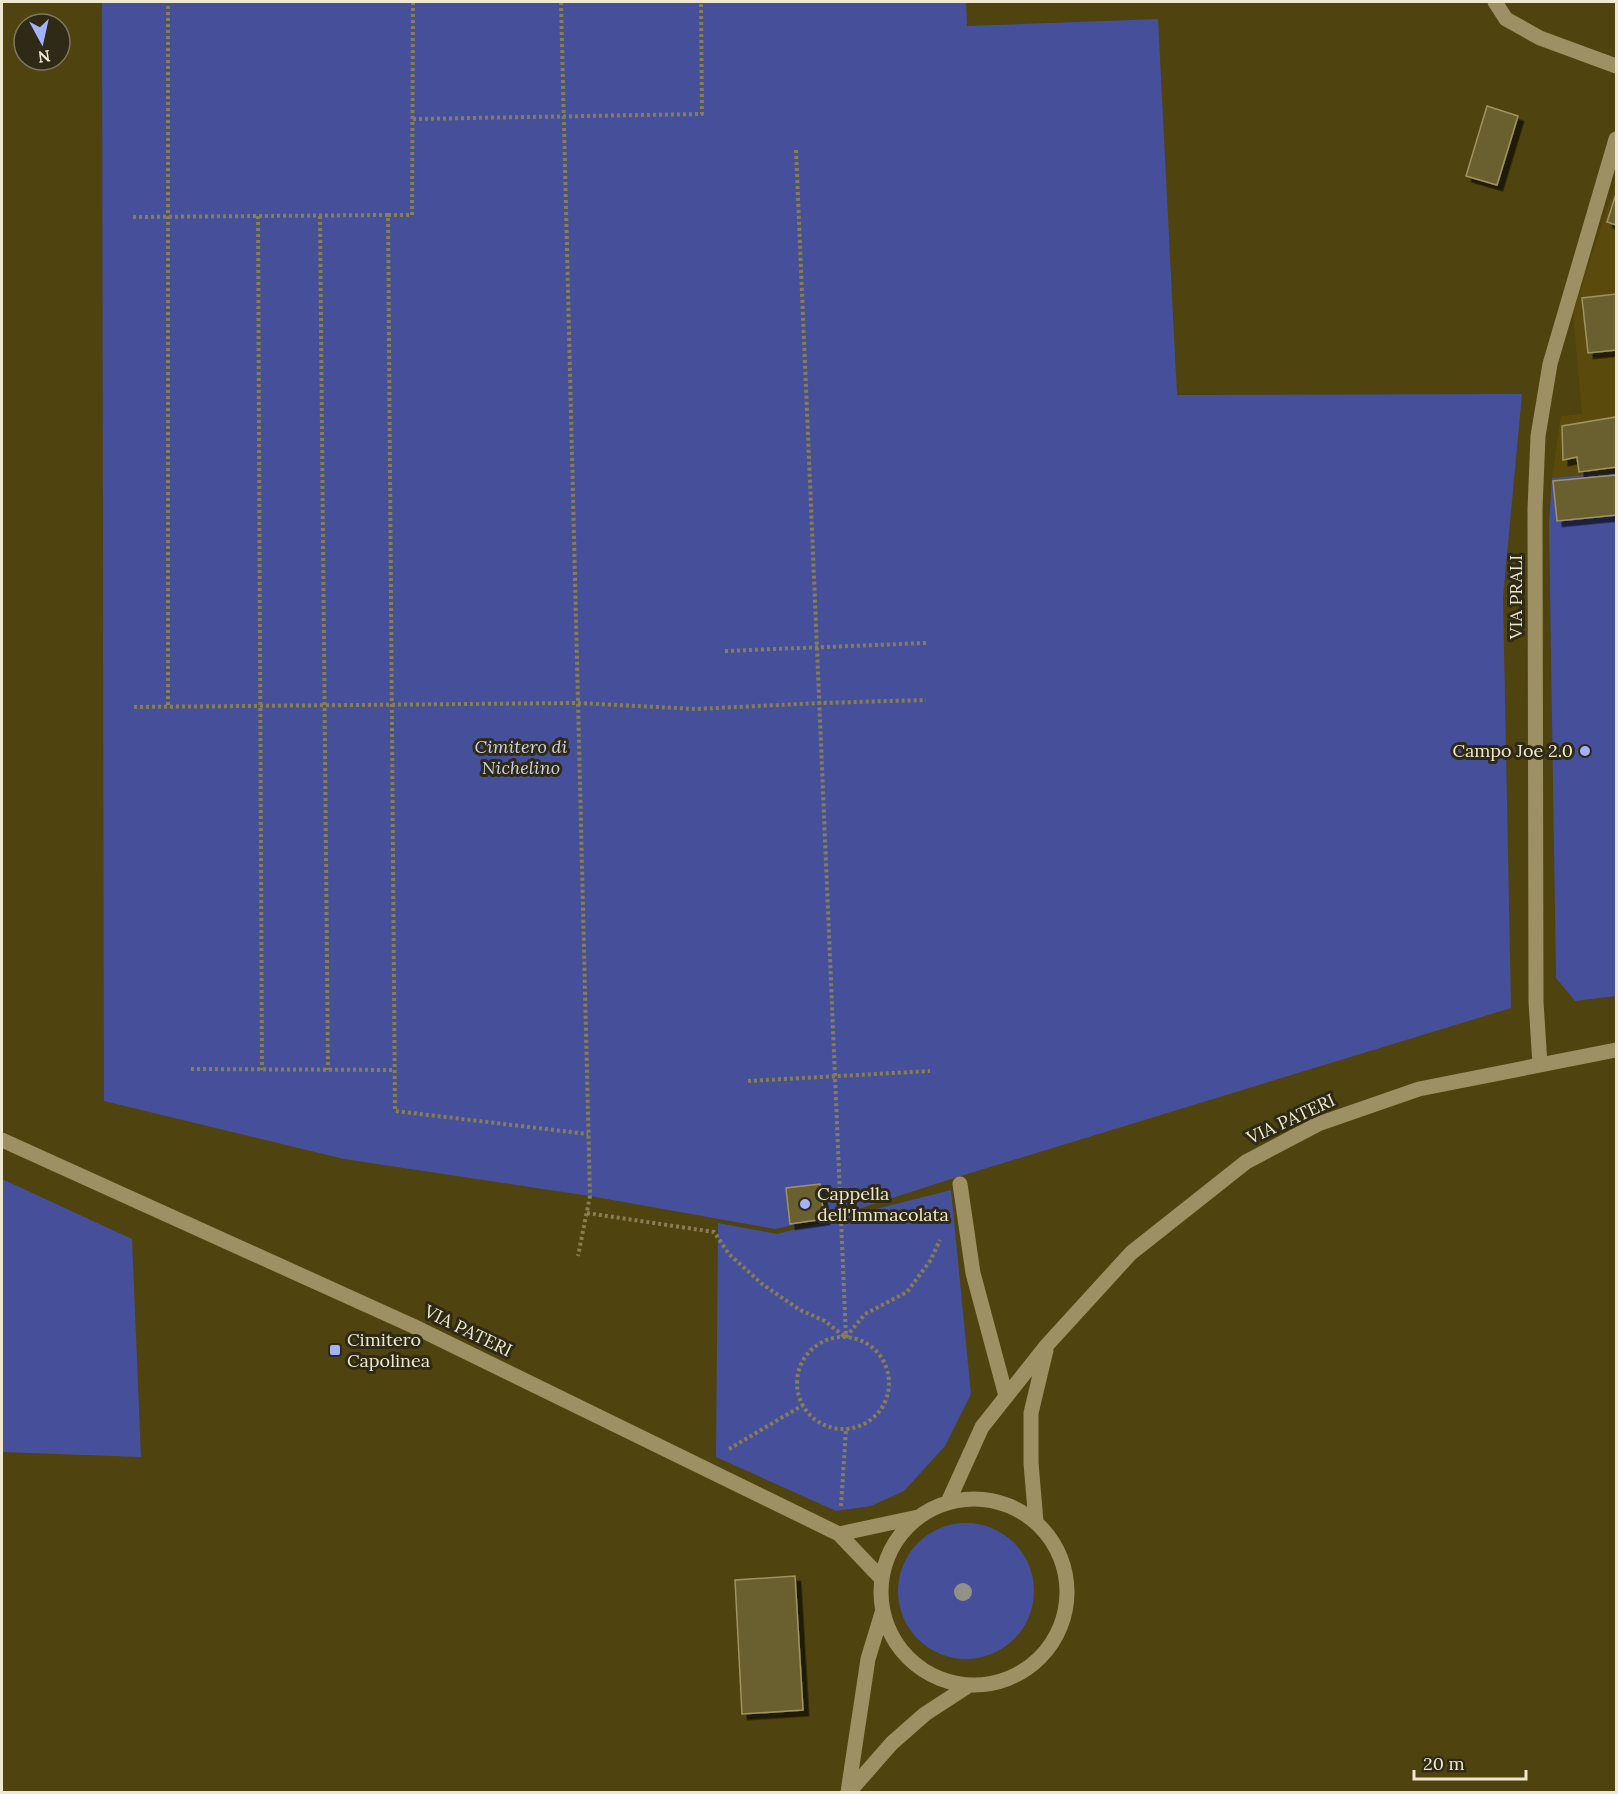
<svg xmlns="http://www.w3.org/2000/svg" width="1618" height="1794" viewBox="0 0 1618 1794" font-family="Lora,serif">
<defs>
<filter id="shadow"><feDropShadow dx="5.5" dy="5.5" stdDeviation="0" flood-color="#0009"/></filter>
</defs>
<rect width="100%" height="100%" fill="#4f430f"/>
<path fill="#5a4b0c" d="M 1616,182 L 1616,472 L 1552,478 L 1561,416 L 1582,414 L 1573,313 Z"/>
<path fill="#46509a" d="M 102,2 L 966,2 L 967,26 L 1158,19 L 1177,395 L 1522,394 L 1503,597 L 1511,1008 L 951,1179 L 840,1215 L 775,1229 L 590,1196 L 344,1159 L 104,1101 Z
M 1616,472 L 1616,996 L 1575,1001 L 1556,978 L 1549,524 L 1552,478 Z
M 2,1179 L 132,1239 L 141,1457 L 2,1452 Z
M 951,1190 L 971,1394 L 945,1446 L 904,1491 L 871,1506 L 836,1511 L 716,1457 L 718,1223 L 777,1234 Z
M898 1591a68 68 0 1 1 136 0a68 68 0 1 1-136 0Z"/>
<path fill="#6b5e2d" stroke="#a09361" stroke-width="1.5" filter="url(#shadow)" d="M 1487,106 L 1518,116 L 1497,185 L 1466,176 Z
M 1616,194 L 1616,225 L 1607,222 Z
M 1616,294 L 1616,350 L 1588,353 L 1582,298 Z
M 1616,417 L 1616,467 L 1579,472 L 1577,457 L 1563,460 L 1562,426 Z
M 1616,475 L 1616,515 L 1557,521 L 1553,481 Z
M 820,1184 L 824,1219 L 790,1224 L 786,1188 Z
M 795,1576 L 803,1710 L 742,1714 L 735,1580 Z"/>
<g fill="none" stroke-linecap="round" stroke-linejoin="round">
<path stroke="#887e53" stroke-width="4" stroke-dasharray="3 3" stroke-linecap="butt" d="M 561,2 L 590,1196 L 578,1256
M 413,119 L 702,114 L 701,2
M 796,150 L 846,1338
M 388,215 L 412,215 L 413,2
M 258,216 L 262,1070
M 320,216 L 328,1070
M 133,217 L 388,215 L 395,1111 L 588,1134
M 725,651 L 926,643
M 168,705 L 168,2
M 134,707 L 578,703 L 696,709 L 820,703 L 926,700
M 191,1069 L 395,1070
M 748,1081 L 930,1071
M 587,1213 L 714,1232 L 729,1254 L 762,1284 L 800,1310 L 825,1321 L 845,1337
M 846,1337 L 865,1314 L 907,1292 L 930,1261 L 940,1240
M797 1383a46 46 0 1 1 92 0a46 46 0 1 1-92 0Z
M 729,1449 L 803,1405
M 841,1506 L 846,1429"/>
<path stroke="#9d9163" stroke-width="15" d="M 1495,2 L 1506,19 L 1540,38 L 1616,66
M 1540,1065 L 1536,1002 L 1535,509 L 1538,436 L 1550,364 L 1616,139
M 2,1140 L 413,1326 L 839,1534 L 918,1517
M 960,1184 L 973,1273 L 1006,1396
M881 1592a93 93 0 1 1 186 0a93 93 0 1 1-186 0Z
M 948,1502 L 982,1427 L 1047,1345 L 1131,1253 L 1246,1162 L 1318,1124 L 1419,1089 L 1616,1050
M 1036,1522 L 1031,1463 L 1031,1413 L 1046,1350
M 839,1534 L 881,1578
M 848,1792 L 868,1659 L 882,1613
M 849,1792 L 892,1743 L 925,1714 L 968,1686"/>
</g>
<circle fill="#939187" cx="963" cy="1592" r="9"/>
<g fill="#a3b2fd" stroke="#2f2a15" stroke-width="2">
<circle cx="1585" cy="751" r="6"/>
<circle cx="805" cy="1204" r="6"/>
<rect x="329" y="1344" width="12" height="12" rx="3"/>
</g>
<g text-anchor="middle" stroke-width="6" stroke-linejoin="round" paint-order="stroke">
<g font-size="18" fill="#efe8cf" stroke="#2f2a15">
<text transform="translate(1516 597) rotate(-90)" y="6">VIA PRALI</text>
<text transform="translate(1291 1119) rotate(-25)" y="6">VIA PATERI</text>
<text transform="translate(468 1331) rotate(26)" y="6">VIA PATERI</text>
</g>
<g font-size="18" font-style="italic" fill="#cad0e9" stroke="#2f2a15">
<text x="521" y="753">Cimitero di<tspan x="521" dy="21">Nichelino</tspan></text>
</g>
<g font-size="18" fill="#efe8cf" stroke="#2f2a15" text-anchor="start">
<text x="1573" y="757" text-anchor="end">Campo Joe 2.0</text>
<text x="817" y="1200">Cappella<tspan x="817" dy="21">dell'Immacolata</tspan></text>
<text x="347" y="1346">Cimitero<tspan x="347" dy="21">Capolinea</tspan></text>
</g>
</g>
<rect width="1618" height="1794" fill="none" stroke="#efe8cf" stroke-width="6"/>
<g transform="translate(42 42) rotate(172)"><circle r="28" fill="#2f2a15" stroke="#7c765f" stroke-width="1.5"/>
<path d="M0-4.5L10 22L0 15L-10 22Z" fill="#a3b2fd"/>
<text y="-9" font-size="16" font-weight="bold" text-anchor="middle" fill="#efe8cf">N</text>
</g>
<path d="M1414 1770v9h112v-9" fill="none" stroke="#efe8cf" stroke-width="3"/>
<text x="1423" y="1770" font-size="18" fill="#efe8cf" stroke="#2f2a15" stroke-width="4.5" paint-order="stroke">20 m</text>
</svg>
